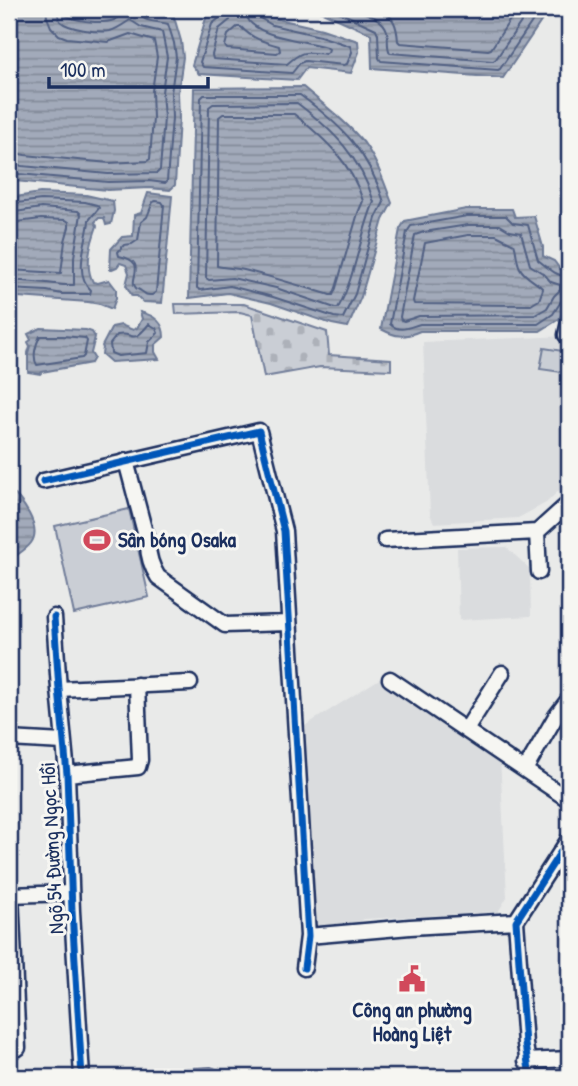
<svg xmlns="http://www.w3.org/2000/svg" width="578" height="1086" viewBox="0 0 578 1086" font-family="'Patrick Hand',sans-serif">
<defs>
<pattern id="cemetery-stones" width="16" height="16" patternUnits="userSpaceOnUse" patternTransform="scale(1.75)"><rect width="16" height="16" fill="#caced5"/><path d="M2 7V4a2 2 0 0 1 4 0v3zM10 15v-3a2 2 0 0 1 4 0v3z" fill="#adb1b9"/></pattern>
<pattern id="water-rules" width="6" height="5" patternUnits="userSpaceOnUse" patternTransform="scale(1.75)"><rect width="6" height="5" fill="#a2aaba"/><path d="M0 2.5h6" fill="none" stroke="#838b9a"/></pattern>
</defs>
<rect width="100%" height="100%" fill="#e9eae9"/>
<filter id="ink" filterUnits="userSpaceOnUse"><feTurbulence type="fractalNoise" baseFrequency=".0143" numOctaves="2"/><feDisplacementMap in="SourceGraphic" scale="14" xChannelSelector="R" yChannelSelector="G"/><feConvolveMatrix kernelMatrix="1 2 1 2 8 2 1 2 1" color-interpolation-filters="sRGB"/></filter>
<g filter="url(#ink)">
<path fill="#dadcde" d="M 569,336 L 569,481 L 546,503 L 518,518 L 434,523 L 430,514 L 423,342 Z
M 506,547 L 530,569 L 531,616 L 459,620 L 457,548 Z
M 381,678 L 500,757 L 507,897 L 498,912 L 364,919 L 349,929 L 318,929 L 313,920 L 303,727 Z"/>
<path fill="#caced5" stroke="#727e9a" stroke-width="2" d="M 544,348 L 569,352 L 569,373 L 540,369 Z
M 129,509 L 149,597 L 74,614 L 55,526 Z"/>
<path fill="url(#cemetery-stones)" stroke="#727e9a" stroke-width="2" d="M 175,304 L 244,304 L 327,332 L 329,355 L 391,359 L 391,370 L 320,367 L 264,377 L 252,315 L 240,312 L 176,314 Z"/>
<path fill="url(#water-rules)" stroke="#6c7995" stroke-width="2" d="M 21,9 L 45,9 L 106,15 L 120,10 L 174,17 L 181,41 L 183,57 L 178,93 L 179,118 L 175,185 L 170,190 L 149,188 L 108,190 L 15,181 L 9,176 L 9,14 L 13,10 Z
M 221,9 L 245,9 L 260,11 L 274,18 L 322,29 L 358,41 L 359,52 L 351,73 L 306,68 L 297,80 L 199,74 L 192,65 L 206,18 Z
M 318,9 L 545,9 L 546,14 L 503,78 L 372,68 L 371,34 L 318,10 Z
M 303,87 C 324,105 347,122 364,143 C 377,161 384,182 392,203 L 383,220 L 361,297 L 348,327 L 332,324 L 271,303 L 228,293 L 189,298 L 194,88 Z
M 40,193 L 86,195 L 113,201 L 114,211 L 111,224 L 106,225 L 104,218 L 99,218 L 95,222 L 97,226 C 91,243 84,266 93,282 L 98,283 L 109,280 L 116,289 L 116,298 L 112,309 L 100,304 L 88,302 L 18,297 L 9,295 L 9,230 L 12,223 L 9,216 L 11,213 L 11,208 L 9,206 L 9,198 Z
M 148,193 L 172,196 L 162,303 L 143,302 L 137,296 L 132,296 L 126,285 L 129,273 L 126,265 L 120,263 L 117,267 L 110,270 L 111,249 L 122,237 L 133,236 L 134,215 L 141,213 Z
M 466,209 L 512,209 L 515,217 L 534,216 L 543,247 L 543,256 L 554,261 L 560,269 L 569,270 L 567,304 L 559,319 L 540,331 L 420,331 C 404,338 396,337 381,329 L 400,229 L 405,221 Z
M 140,312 C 153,315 164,321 164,337 L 155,345 L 155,352 L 159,359 L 111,362 L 102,354 L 103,348 L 102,346 L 112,327 L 121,325 L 133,330 L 137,328 L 142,319 Z
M 41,328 L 86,330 L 92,332 L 95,337 L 91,353 L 94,358 L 91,363 L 42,372 L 40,374 L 28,372 L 28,353 L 30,346 L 28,342 L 31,340 L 28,334 Z
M 9,489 C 21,499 43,527 31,543 C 26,550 16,555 9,561 Z"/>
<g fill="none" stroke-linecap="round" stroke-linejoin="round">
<path stroke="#516083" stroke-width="2" d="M 65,9 L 66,15 C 75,22 115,27 121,14 C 122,13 122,11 122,9
M 223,9 L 222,16 L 212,24 L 200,62 L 203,67 L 292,73 L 300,63 L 305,61 L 344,65 L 347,64 L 352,52 L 350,46 L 320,36 L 272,25 L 258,17 L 255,9
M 232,9 L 230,20 L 219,29 L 212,55 L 213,59 L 287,64 C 303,50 304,52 325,54 L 328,52 L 329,49 L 326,47 C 305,40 269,39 252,24 C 247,20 246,15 246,9
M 332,9 L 376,29 L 378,34 L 379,58 L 381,61 L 498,70 L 500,69 L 538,13 L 539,9
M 354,9 C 365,14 383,17 387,31 C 389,38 386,46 390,53 L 493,61 L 496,59 L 530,9
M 380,9 C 394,16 397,26 398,41 L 400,43 L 488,50 L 491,49 L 517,9
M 237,27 L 241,27 C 251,38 264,42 279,46 L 280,51 L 277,53 L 227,49 L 225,46 L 228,35 Z
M 204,95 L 300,95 C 342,126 368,151 384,202 L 376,218 L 355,294 L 343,318 L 334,317 L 273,297 L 230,286 L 200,290 L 197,288 L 201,98 Z
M 213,104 L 297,103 C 334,131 360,157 374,202 C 360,235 355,278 338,308 L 335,308 L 276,288 L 232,278 L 209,280 L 206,278 L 209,107 Z
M 223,114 L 294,114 C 325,139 351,162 363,201 L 358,213 L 336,288 L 333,295 L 330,295 C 301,286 273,277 244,270 C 235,268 225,268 217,266 L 219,117 Z
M 9,152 L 25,155 L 109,163 L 147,161 L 150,159 L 153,118 L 152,91 L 157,57 L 154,41 L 130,34 L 108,42 L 67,38 L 59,35 L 51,27 L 47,17 L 46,9
M 9,162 L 22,166 L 108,174 L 157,173 L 160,170 L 164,118 L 162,92 L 167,57 L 162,32 L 141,27 L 130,20 C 124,24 117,29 110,31 C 98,33 68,29 60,21 L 56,9
M 9,171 L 19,174 L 108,182 L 149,181 L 165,183 L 167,181 L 172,118 L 171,93 L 176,57 L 174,43 L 168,24 C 157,21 139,23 138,9
M 156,201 L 162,202 L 164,205 L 156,292 L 152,295 C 143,294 149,296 141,291 C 140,290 137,289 136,288 C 127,279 150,262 119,256 L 118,252 L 124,245 L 132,244 L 138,240 L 141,222 L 147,217 L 153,202 Z
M 9,204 L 41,200 L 85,202 L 97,205 L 99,208 L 89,220 C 88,241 72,272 91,290 L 90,294 L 62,294 L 47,291 L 9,289
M 9,213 L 41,208 L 78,211 L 81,214 L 74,257 L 74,285 L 63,285 L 47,283 L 9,280
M 9,223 L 41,219 L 66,220 L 69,222 L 69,227 L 65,241 L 61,273 L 9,270
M 468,225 L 500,225 L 510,231 L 521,233 L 530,265 L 544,274 L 551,282 L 560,285 L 560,290 L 554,296 L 547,308 L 535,315 L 419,316 L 404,321 L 401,320 L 400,317 L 415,235 L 424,232 Z
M 468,235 L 496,235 L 514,244 C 517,251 516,261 520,268 C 525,278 536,281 543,289 L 539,300 L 531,305 L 414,304 L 413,301 L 425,243 Z
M 569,277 C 556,276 548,268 538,260 L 528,225 L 513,223 L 506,216 L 467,216 L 411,226 L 407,232 L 390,324 C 399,333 409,327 420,324 L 538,324 L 553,314 L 562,300 L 569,298
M 149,324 L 156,328 L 158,333 L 149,342 L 147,353 L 118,356 L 111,353 L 110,344 L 117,335 C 135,331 130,347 149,324 Z
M 40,336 L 63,336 L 85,338 L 87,341 L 84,356 L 82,358 L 37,365 C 32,357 36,344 40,336 Z"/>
<g stroke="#1b2f5e" stroke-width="19">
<path id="minor" d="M 566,335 L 569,322
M 126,461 L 148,544 C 148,556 151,566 158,577 L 225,625 L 289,623
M 43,481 L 259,431 L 284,531 L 308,936 L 304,968
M 537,532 L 539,572
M 385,540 L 537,532 L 569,503
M 54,617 L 59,689 L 67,774 L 72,911 L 82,1077
M 390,679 L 569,800
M 59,689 L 190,683
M 466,730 L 502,673
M 9,739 L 63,742
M 525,770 L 556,716 L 569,699
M 67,774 L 138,767 L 140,760 L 137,685
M 11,894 L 18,1048
M 9,895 L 71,893
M 308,936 L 410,927 L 516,921
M 526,1061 L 569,1059
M 186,1077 L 211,1076
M 530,1077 L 525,1044 L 516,921 L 569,839"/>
</g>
<use href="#minor" stroke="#f6f6f2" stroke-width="14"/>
<path stroke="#1b2f5e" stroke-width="3.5" stroke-dasharray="10 5" stroke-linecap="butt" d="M 375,1077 L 569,1068"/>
<g stroke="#f6f6f2" stroke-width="11">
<path id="cycleway" d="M 43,481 L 259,431 L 284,531 L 308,936 L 304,968
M 54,617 L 59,689 L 67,774 L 72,911 L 82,1077
M 530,1077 L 525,1044 L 516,921 L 569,839"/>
</g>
<use href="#cycleway" stroke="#0057b8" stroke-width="7"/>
</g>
</g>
<defs>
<g id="stadium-bare" transform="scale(2.1)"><path d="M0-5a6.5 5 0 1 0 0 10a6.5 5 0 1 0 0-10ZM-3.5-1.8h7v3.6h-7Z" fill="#d1495b" stroke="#f6f6f2" stroke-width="2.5" paint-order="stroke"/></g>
<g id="civic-bare" transform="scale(2.1)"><path d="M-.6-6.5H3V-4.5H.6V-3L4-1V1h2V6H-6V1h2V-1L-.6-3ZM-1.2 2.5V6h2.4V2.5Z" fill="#d1495b" stroke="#f6f6f2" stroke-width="2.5" paint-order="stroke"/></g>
</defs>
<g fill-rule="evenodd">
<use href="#stadium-bare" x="97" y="540"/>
<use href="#civic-bare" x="412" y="979"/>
</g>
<g text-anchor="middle" stroke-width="6" stroke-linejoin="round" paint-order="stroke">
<g font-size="21" font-weight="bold" fill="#1b2f5e" stroke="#f6f6f2" text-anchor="start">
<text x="118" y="547">Sân bóng Osaka</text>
<text x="412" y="1017" text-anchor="middle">Công an phường<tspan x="412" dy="24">Hoàng Liệt</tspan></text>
</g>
<g font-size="21" fill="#1b2f5e" stroke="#f6f6f2">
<text transform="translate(52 848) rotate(-93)" y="7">Ngõ 54 Đường Ngọc Hồi</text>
</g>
</g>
<rect width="578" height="1086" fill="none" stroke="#f6f6f2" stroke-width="35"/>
<rect x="18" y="18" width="543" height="1051" fill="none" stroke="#1b2f5e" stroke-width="2.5" filter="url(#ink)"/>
<path d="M49 77v10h159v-10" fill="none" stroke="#1b2f5e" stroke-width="3.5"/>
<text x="60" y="77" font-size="21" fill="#1b2f5e" stroke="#f6f6f2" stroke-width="5" paint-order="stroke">100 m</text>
</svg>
